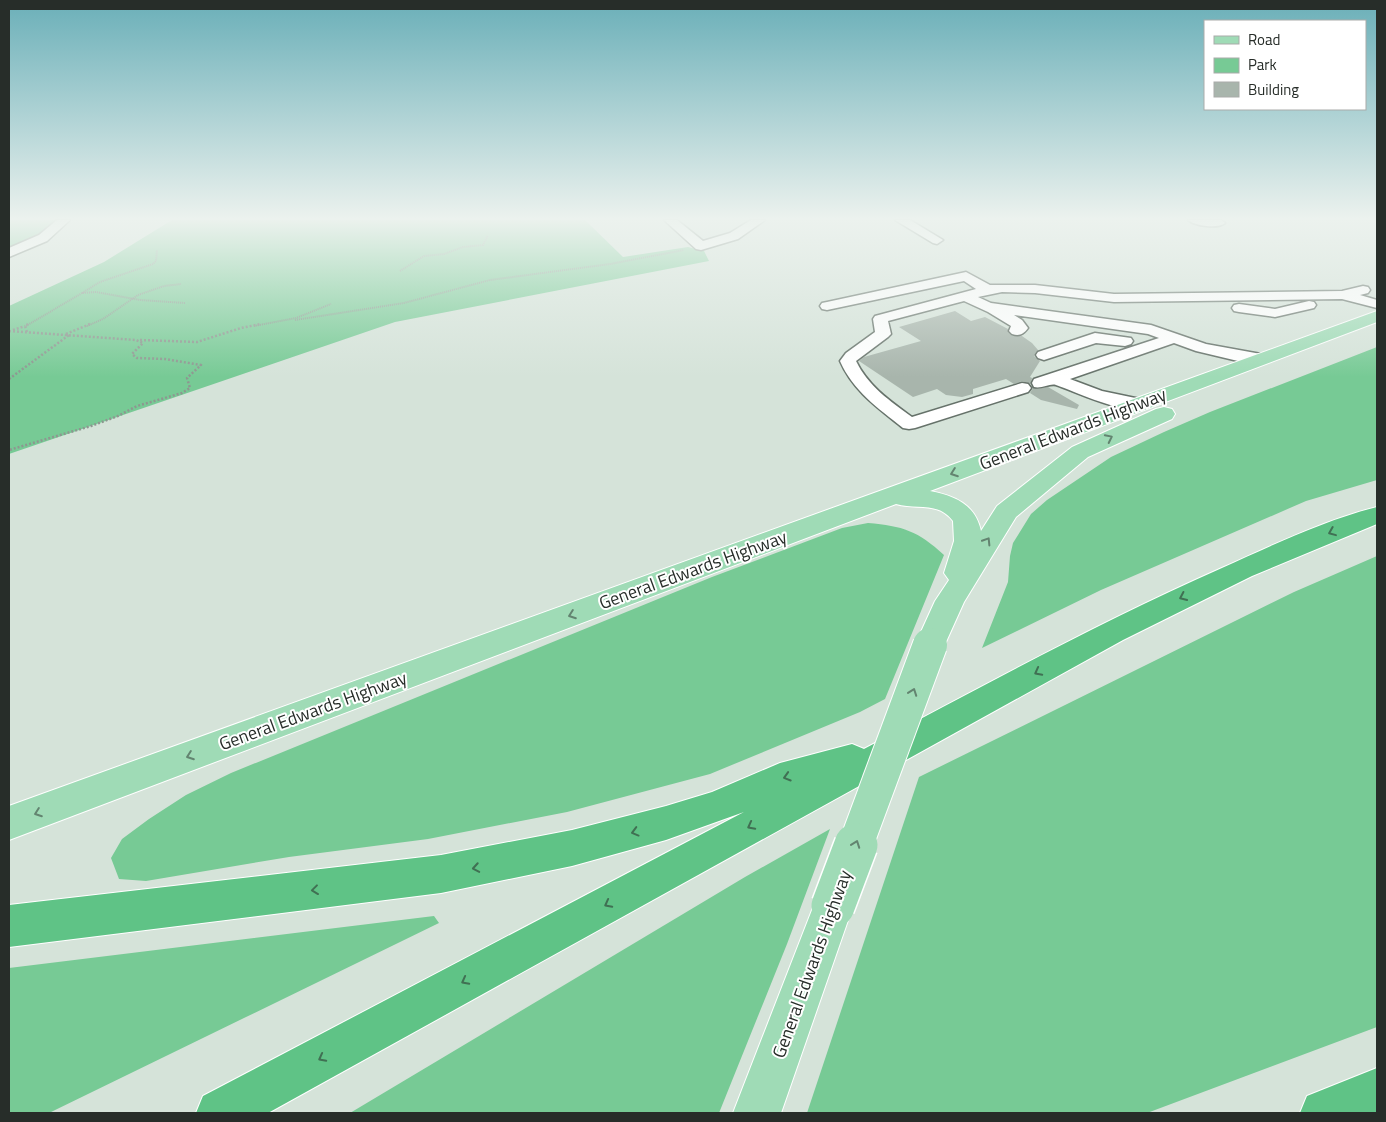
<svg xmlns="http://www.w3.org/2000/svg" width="1386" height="1122" viewBox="0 0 1386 1122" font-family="'Titillium Web',sans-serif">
<rect width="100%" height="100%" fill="#d5e3d9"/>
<path fill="#77ca95" d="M 9,220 L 64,220 C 48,236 29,245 9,253 Z
M 172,220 L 585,220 L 623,257 L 688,247 L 704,251 L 709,261 L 395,322 L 9,454 L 9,306 L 104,262 Z
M 1377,347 L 1377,480 L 1306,501 L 1101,590 L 982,648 L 1008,582 L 1010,556 L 1013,543 L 1031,514 L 1047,500 L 1111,457 L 1164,432 L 1210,412 Z
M 868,523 C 903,526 918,531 944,555 L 885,699 L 860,712 L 710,774 L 567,812 L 428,839 L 289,857 L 146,881 L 119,879 L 111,858 L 122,839 L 149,819 L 186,795 L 231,773 L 712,577 L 842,528 Z
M 1377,556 L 1377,1027 L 1147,1113 L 807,1113 L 919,777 L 1294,592 Z
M 830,829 L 787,944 L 719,1113 L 350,1113 L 745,877 Z
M 434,916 L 439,923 L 49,1113 L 9,1113 L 9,968 Z"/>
<path fill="#a8b5ac" d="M 955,311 L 971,321 L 985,317 L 1008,329 L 1008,332 L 1012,336 L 1022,336 L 1032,343 L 1038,350 L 1034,356 L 1040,361 L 1030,377 L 1032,378 L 1031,384 L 1022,381 L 1014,384 L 1006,379 L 973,389 L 973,394 L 962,397 L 946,395 L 937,389 L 913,397 L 859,361 L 864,357 L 921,341 L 899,327 Z
M 1048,387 L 1079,405 L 1077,409 L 1041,400 L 1030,393 L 1033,388 Z"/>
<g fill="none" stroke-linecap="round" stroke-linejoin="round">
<g stroke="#66726a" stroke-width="3">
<path id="minor" d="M 57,220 L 70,220 L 47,241 L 9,257 L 9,248 L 39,235 Z
M 664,220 L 677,220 L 703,241 L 730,233 L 751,220 L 765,220 L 738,239 L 701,250 L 696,249 Z
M 895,220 L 910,220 L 943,240 L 937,244 L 933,243 Z
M 1188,220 L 1221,220 L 1225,223 C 1218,229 1195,226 1188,220 Z
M 966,272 L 990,285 L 1035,285 L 1114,294 L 1342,291 L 1363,286 L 1368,287 L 1370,290 L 1368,293 L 1360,295 L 1377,300 L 1377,308 L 1342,299 L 1114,302 L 1035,293 L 1002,292 L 978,297 L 991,303 L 1151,325 L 1206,344 L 1261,354 L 1267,356 L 1269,359 L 1267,362 L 1261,364 L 1238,361 L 1196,351 L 1174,343 L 1070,379 L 1102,391 L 1145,400 L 1148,404 L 1145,408 C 1121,414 1079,393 1056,385 C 1050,383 1042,389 1034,387 L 1032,383 L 1034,379 L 1159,338 L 1148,334 L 1014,315 L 1022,320 L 1028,328 C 1023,335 1019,336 1012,334 L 1009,331 L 1011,326 L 988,312 L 964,301 L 888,321 L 891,334 L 888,337 L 856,361 C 868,386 890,401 912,417 L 1022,383 L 1028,384 L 1031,388 L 1028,392 L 915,428 L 909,429 L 903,428 C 878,408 853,391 840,361 L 846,353 L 875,332 L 873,319 L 875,316 L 976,289 L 964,281 L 827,310 L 822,309 L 820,306 L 822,303 L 827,302 Z
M 1309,301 L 1314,302 L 1316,305 L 1314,308 L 1275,317 L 1239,312 L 1234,311 L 1232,308 L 1234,305 L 1239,304 L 1275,309 Z
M 1095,333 L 1131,338 L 1133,341 L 1131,344 L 1125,346 L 1096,343 L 1044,360 L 1038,358 L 1036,355 L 1038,352 Z"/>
</g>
<g stroke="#fff" stroke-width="2">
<path id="major" d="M 1377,311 L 1377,322 L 930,491 C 955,496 975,504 981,531 L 997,506 L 1072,447 L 1156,409 L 1164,407 L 1172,409 L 1175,414 L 1172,419 L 1088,457 L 1016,517 L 964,602 L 941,653 L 930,656 L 919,653 L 915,645 L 935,601 L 949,580 L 944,573 L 954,541 L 953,521 C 938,501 916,510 896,504 L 9,840 L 9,806 Z
M 833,886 L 847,892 L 853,906 L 781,1113 L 733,1113 L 819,892 Z"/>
</g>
<g stroke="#fff" stroke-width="2">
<path id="highway" d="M 1377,507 L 1377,524 L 1252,576 L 1123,640 L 268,1113 L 196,1113 L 203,1096 L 744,812 L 666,840 L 572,866 L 441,893 L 9,947 L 9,905 L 441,855 L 572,830 L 666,806 L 712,792 L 780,763 L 852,744 L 864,749 C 983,686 1100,622 1222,568 C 1271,546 1325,520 1377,507 Z
M 1377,1068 L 1377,1113 L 1300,1113 L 1307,1096 Z"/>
</g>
<path stroke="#8d9790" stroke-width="2" stroke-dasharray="1 1" stroke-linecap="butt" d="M 400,271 L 424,256 L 444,254 L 463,247 L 483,245 L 488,235
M 82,293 L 100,282 L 153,264 L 156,261 L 157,250
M 295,320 L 404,303 L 490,280 L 610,264 L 684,250
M 26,326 L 82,293 L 96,292 L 140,300 L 185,303
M 87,326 L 103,319 L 138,295 L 164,286 L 181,284
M 254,326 L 296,318 L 331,304"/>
<path stroke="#8d9790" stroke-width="2.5" stroke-dasharray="2 2" stroke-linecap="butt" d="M 13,330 L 25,326
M 9,331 L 136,340 L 143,343 L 132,354 L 137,358 L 165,359 L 201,365 L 187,378 L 190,388 L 182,393 L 137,406 L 118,416 L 91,426 L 9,450
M 27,332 L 25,326 L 28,324
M 66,334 L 90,324
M 140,340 L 197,342 L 241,328 L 261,324
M 9,379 L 69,335"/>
<use href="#minor" fill="#fff" fill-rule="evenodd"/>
<use href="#major" fill="#9fdbb6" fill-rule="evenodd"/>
<use href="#highway" fill="#5fc386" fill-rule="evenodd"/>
<g stroke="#fff" stroke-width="36" stroke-linecap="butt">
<path id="major-bridge-far1" d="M 855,847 L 930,645"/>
</g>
<g stroke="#fff" stroke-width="46" stroke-linecap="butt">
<path id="major-bridge" d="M 833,906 L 856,845"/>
</g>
<use href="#major-bridge-far1" stroke="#9fdbb6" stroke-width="34"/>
<use href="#major-bridge" stroke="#9fdbb6" stroke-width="43"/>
</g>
<defs><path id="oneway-chevron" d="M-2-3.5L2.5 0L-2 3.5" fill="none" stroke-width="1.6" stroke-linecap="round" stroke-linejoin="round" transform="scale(1.25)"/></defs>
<g stroke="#638470">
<use href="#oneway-chevron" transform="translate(1109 438) rotate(-26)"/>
<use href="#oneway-chevron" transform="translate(954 473) rotate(160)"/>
<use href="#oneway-chevron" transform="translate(987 541) rotate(-58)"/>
<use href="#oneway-chevron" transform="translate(572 615) rotate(160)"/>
<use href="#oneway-chevron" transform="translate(913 692) rotate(-70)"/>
<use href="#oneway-chevron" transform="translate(190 756) rotate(160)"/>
<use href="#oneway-chevron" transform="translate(38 813) rotate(160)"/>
<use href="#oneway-chevron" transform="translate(856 844) rotate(-70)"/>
</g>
<g stroke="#407053">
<use href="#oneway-chevron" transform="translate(1332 532) rotate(158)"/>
<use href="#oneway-chevron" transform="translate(1183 597) rotate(155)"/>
<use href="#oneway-chevron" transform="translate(1038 672) rotate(152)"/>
<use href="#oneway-chevron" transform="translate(787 777) rotate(163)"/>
<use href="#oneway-chevron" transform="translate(751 826) rotate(152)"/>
<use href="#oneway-chevron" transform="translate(635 832) rotate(165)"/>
<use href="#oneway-chevron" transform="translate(476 868) rotate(170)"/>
<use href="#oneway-chevron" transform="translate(315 890) rotate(173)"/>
<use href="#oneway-chevron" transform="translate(608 904) rotate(152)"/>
<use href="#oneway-chevron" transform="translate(465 981) rotate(152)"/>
<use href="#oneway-chevron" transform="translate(322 1058) rotate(152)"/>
</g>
<linearGradient id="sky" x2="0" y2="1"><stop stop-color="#6aafb8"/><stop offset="0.58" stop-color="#ecf2ee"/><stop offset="1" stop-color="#ecf2ee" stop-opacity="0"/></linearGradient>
<rect width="1386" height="377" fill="url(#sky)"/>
<g text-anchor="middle" stroke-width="4" stroke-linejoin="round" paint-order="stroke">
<g font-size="18" fill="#272d29" stroke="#fff">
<text transform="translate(1073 429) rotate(-21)" y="6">General Edwards Highway</text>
<text transform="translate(693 570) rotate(-20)" y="6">General Edwards Highway</text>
<text transform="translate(313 711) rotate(-20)" y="6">General Edwards Highway</text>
<text transform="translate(812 964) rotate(-70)" y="6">General Edwards Highway</text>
</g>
</g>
<rect width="1386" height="1122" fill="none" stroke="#272d29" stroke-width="20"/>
<rect x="1204" y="20" width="162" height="90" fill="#ffffff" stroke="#a9aba9"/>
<rect x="1214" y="36" width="25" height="8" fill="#9fdbb6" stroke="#a9aba9"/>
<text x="1248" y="45" font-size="15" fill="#272d29">Road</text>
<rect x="1214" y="58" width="25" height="15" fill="#77ca95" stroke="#a9aba9"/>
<text x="1248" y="70" font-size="15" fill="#272d29">Park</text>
<rect x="1214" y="82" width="25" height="15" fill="#a8b5ac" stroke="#a9aba9"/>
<text x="1248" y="95" font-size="15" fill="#272d29">Building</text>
</svg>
